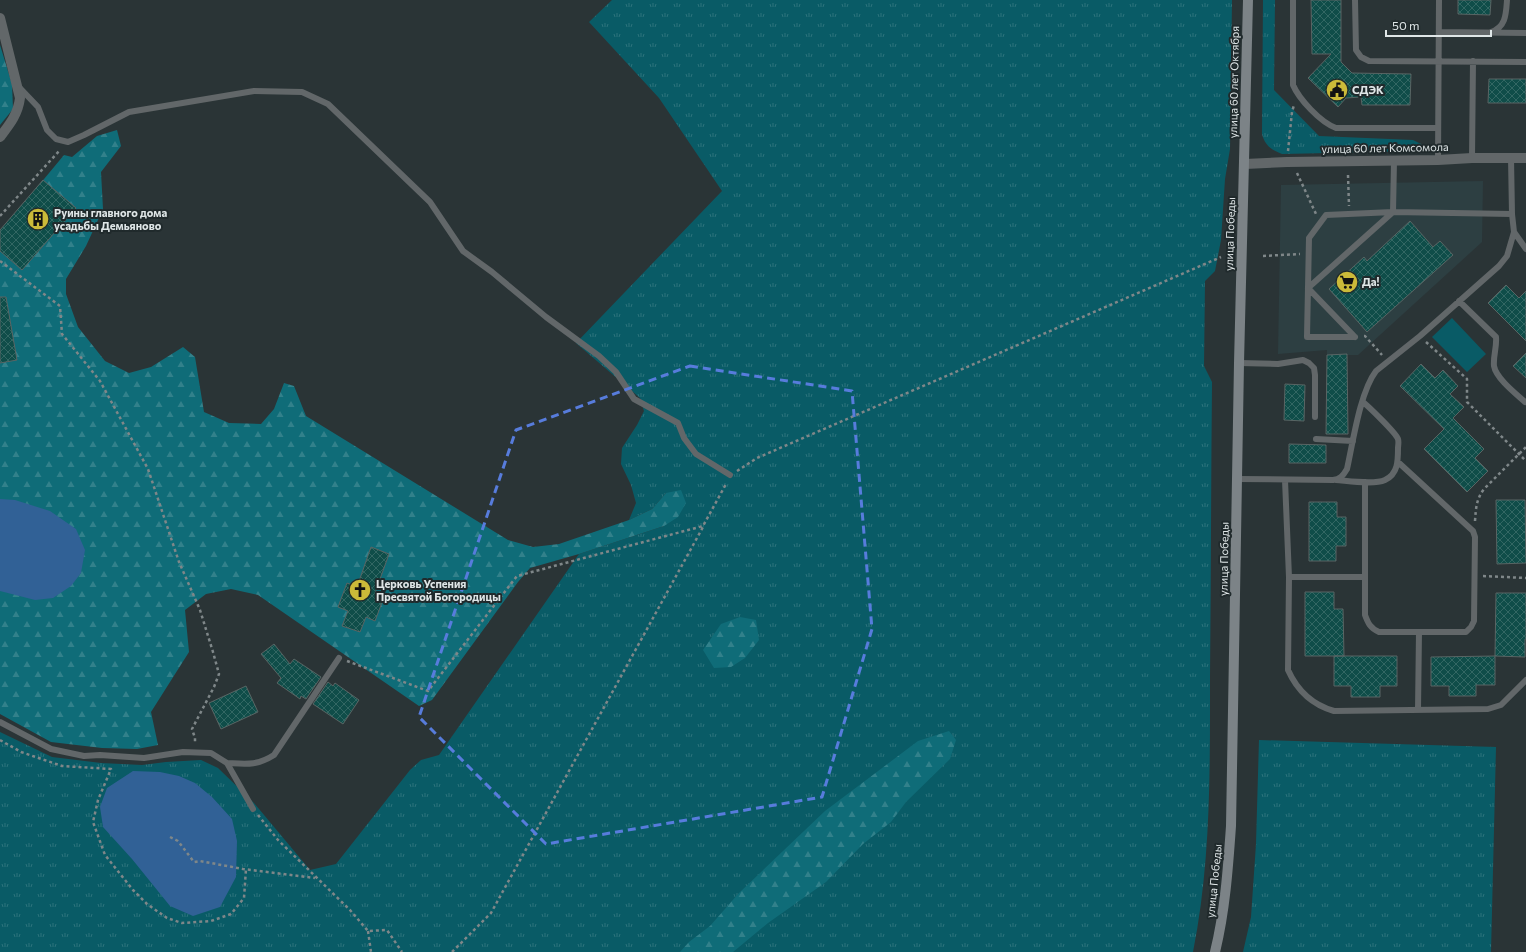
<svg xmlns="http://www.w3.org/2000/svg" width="1526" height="952" viewBox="0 0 1526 952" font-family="Commissioner,sans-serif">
<defs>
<pattern id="grass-tufts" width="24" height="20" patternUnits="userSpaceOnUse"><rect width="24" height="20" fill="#095b66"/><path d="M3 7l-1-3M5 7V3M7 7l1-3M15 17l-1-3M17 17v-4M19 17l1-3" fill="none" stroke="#2c737c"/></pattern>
<pattern id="forest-firs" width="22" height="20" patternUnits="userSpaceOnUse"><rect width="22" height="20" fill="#0f6c78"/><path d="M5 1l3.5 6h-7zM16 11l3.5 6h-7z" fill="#32818b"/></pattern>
<pattern id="building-cross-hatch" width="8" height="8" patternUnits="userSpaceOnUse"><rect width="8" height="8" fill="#0f4d49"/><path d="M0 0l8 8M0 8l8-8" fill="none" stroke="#326763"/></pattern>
</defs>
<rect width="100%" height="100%" fill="#2a3436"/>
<path fill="#2d3f42" d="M 1483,181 L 1482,242 L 1358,355 L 1327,355 L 1327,350 L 1278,354 L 1281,185 Z"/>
<path fill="url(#grass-tufts)" d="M 612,0 L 1232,0 L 1230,149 L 1225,179 L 1221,240 L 1215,271 L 1205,281 L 1204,366 L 1212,382 C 1211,481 1211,580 1210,678 C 1210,770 1211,862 1193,952 L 0,952 L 0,732 L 52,757 L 101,763 L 142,765 L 166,762 L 201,760 L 218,768 L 254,803 L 310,870 L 336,864 L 410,770 L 421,760 L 439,755 L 579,554 L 664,526 L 666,493 L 652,509 L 629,520 L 636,503 L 631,485 L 621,464 L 622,448 L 637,425 L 644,411 L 640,398 L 576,343 L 722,191 L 659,98 L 589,22 Z
M 1263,0 L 1275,0 L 1274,90 L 1319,136 L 1413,140 L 1421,144 L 1423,147 L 1421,151 L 1282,154 C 1272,150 1265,146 1262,134 Z
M 1259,740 L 1496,747 L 1491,952 L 1243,952 L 1251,917 L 1256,844 Z"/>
<path fill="url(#forest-firs)" d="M 0,45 L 12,84 L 13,109 L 0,125 Z
M 117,130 L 121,146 L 101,172 L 103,209 L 86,246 L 66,279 L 66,294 L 78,327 L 105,361 L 129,373 L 151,367 L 183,347 L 195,357 L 204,412 L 229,423 L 261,424 L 274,409 L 284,383 L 294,386 L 306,416 L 508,540 L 533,547 L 559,544 L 629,520 L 652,509 L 666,493 L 681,490 L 686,503 L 678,517 L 664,526 L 579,554 L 530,568 L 518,582 L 432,700 L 419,706 L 258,595 L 231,589 L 206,594 L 185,610 L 189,652 L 151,712 L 158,745 L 137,749 L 102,748 L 51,742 L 0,714 L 0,232 L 64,155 L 72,157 L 97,136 Z
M 740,617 L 756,620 L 759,640 L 745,658 L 731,667 L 714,668 L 703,650 L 721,624 Z
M 949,731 L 956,740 L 950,759 L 906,802 L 891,822 L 863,844 L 826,882 L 768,923 L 733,952 L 680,952 L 689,942 L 710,926 L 739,893 L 825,811 L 918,741 Z"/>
<path fill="#095b66" d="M 1452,318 L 1486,354 L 1467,372 L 1432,337 Z"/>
<path fill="#316196" d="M 0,499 L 15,500 L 50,511 L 76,529 L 85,550 L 81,573 L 71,586 L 53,598 L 35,600 L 0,591 Z
M 133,771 L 160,772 L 179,776 L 195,783 L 212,797 L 232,819 L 237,841 L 236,877 L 220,907 L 193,916 L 170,906 L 132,859 L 103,827 L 100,807 L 107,788 Z"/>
<path fill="url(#building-cross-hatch)" stroke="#596564" d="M 1311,0 L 1341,0 L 1341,62 L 1352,73 L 1411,74 L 1410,105 L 1362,105 L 1361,97 L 1346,98 L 1338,107 L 1308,78 L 1331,54 L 1312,54 Z
M 1458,0 L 1491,0 L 1490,15 L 1458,14 Z
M 1489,79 L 1526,79 L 1526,103 L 1488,103 Z
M 43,180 L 76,208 L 22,270 L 0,251 L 0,230 Z
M 1410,221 L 1433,247 L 1440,241 L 1453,255 L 1367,332 L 1329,289 L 1364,257 L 1367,261 Z
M 1506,285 L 1519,298 L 1526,291 L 1526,341 L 1488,303 Z
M 0,297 L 6,297 L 17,360 L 0,363 Z
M 1526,353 L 1526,378 L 1513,366 Z
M 1347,354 L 1348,434 L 1326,434 L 1327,355 Z
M 1421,364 L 1435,378 L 1443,370 L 1458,386 L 1450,394 L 1464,407 L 1453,418 L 1484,449 L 1475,458 L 1488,471 L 1467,492 L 1424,449 L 1444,429 L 1400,386 Z
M 1285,384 L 1305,385 L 1304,421 L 1284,420 Z
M 1289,444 L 1326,445 L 1326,463 L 1289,463 Z
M 1496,500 L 1525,500 L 1526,563 L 1497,564 Z
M 1309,502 L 1337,502 L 1337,517 L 1346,517 L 1346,546 L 1336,546 L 1336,561 L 1309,561 Z
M 371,547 L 389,554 L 375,593 L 384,597 L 375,621 L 366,617 L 360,632 L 342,626 L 348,611 L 338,607 L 347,583 L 357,587 Z
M 1305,592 L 1334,592 L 1334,609 L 1343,609 L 1344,656 L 1305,656 Z
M 1496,593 L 1526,593 L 1526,639 L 1525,639 L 1525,657 L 1495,656 Z
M 274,644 L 290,664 L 294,659 L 321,677 L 306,699 L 301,696 L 300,699 L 277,683 L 281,678 L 261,654 Z
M 1334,656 L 1397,656 L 1397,686 L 1380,686 L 1380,697 L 1351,697 L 1351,686 L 1334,686 Z
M 1495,656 L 1495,685 L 1476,685 L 1476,696 L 1449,696 L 1449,686 L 1431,686 L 1431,657 Z
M 328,682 L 333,686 L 335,683 L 359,700 L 343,724 L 313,704 Z
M 246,686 L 258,712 L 221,729 L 209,703 Z"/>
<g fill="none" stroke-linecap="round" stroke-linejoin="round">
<path stroke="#7f8789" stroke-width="2.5" stroke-dasharray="3 3" stroke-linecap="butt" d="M 1288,151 L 1292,112 L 1294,105
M 1297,173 L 1316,214
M 1348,175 L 1349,206
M 0,216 L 60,150
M 1263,256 L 1300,254
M 0,261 L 60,306 L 62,334 L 100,381 L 148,469 L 179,562 L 200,610 L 213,652 L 219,674 L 214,687 L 192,729 L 195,738 L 195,744
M 1364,336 L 1365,336 L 1382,355
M 1426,342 L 1467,379 L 1467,402 L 1526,461
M 737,471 L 757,458 L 1221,257
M 1475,521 C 1476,508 1476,500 1484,489 L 1526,447
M 1483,576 L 1526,578
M 347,661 L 428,691 L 517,576 L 703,526 L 726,484
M 0,740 L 21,752 L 62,766 L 111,769 L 98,800 L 93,822 L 105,855 L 133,890 L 147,904 L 167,918 L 182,923 L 211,921 L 231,914 L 244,898 L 246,869
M 258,815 L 278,840 L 350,910 L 368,931 L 387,930 L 402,952
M 170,837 L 178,841 L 194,862 L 200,861 L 243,869 L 315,878
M 368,931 L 371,952
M 452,952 L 491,913 L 703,527"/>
<path stroke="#626769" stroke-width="6" d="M 1293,0 L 1293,85 C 1299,99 1320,122 1336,128 L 1438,128
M 1355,0 L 1356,50 L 1361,57 L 1369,61 L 1526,62
M 1439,32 L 1526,33
M 1491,32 C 1506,27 1506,14 1507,0
M 18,86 L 38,107 L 47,130 L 56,139 L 68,142 L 84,135 L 129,112 L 254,91 L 302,92 L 328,104 L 430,202 L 463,251 L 492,272 L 546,317 L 599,356 L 616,372 L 634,399 L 678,423 L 684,438 L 696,454 L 730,475
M 1472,158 L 1473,61
M 1511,158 L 1512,214 L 1514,232 L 1526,249
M 1438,160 L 1439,0
M 1394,161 L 1393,212 L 1512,214
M 1308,288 L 1393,212
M 1308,288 L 1355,337
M 1459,301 L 1496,337 C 1497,347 1493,356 1494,366 C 1496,378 1515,393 1525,402
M 1355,337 L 1307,337 L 1309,238 L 1326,215 L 1393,212
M 1239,363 L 1278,364 L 1303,360 L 1309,363 L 1314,368 L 1315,375 L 1315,417
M 1316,439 L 1353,441
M 1237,479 L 1333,480 C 1340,479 1343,476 1347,469 C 1353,442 1360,392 1376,371 L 1420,336 L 1499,266 L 1507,256 L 1514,232
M 1285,480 L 1289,577 L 1288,670 C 1297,690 1313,705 1334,711 L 1488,709 L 1501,705 L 1526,680
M 1336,480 C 1349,481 1374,485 1385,480 C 1398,474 1398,461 1398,448 C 1398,446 1399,442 1398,439 C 1396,433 1369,407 1363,402
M 1365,482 L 1365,615 C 1368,623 1370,628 1379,632 L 1466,632 L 1471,627 L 1474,621 L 1475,537 L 1473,531 L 1398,462
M 1289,577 L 1365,577
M 1418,710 L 1419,632
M 0,722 L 51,749 L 84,756 L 100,755 L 144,758 L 183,752 L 211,753 L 227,763 L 253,809
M 227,763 C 246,764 257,766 274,755 L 339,658"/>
<path stroke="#626769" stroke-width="10" d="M 0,18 L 20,98 C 18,114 10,124 0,137
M 1245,164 L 1287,162 L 1438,160 L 1472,158 L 1526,158"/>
<path stroke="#7c8387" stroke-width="10" d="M 1215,952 C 1225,911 1228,869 1231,826 L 1239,363 L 1248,0"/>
</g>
<path fill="none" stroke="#577cdc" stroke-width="3" stroke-dasharray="8 5" stroke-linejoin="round" d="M 690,366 L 852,391 L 872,629 L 822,797 L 546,844 L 419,717 L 516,430 Z"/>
<defs>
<g id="civic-disc" transform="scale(1.15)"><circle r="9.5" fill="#cbba39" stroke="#202a2c"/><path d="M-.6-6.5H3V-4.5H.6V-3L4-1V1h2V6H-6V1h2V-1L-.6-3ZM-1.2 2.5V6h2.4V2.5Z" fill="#111"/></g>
<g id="building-disc" transform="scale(1.15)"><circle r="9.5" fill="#cbba39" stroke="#202a2c"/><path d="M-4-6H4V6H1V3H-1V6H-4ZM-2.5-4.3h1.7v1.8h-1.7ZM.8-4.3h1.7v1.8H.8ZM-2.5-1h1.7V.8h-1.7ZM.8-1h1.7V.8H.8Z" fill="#111"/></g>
<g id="supermarket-disc" transform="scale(1.15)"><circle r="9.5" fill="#cbba39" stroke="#202a2c"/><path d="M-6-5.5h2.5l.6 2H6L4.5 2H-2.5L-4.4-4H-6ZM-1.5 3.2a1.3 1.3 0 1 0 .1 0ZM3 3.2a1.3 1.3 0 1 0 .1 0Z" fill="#111"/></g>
<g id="church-disc" transform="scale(1.15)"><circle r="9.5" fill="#cbba39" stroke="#202a2c"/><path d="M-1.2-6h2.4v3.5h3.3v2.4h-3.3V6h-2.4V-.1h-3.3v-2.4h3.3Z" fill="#111"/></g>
</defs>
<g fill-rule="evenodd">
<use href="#civic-disc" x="1337" y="90"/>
<use href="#building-disc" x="38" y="219"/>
<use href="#supermarket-disc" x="1347" y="282"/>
<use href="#church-disc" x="360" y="590"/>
</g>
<g text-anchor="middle" stroke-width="4" stroke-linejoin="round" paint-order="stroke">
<g font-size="11" fill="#dfe6e7" stroke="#202a2c">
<text transform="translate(1234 82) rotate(-89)" y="4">улица 60 лет Октября</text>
<text transform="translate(1385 148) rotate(-1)" y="4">улица 60 лет Комсомола</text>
<text transform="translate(1230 234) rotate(-88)" y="4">улица Победы</text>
<text transform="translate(1224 559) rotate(-89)" y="4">улица Победы</text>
<text transform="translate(1214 881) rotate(-84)" y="4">улица Победы</text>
</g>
<g font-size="11" font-weight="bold" fill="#dfe6e7" stroke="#202a2c" text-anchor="start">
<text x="1352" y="94">СДЭК</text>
<text x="54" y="217">Руины главного дома<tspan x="54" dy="13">усадьбы Демьяново</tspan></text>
<text x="1362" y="286">Да!</text>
<text x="376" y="588">Церковь Успения<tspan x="376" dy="13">Пресвятой Богородицы</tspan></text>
</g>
</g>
<path d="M1386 30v6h105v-6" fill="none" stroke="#dfe6e7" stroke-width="2"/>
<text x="1392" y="30" font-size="12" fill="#dfe6e7" stroke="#202a2c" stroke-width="3" paint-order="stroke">50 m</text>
</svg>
